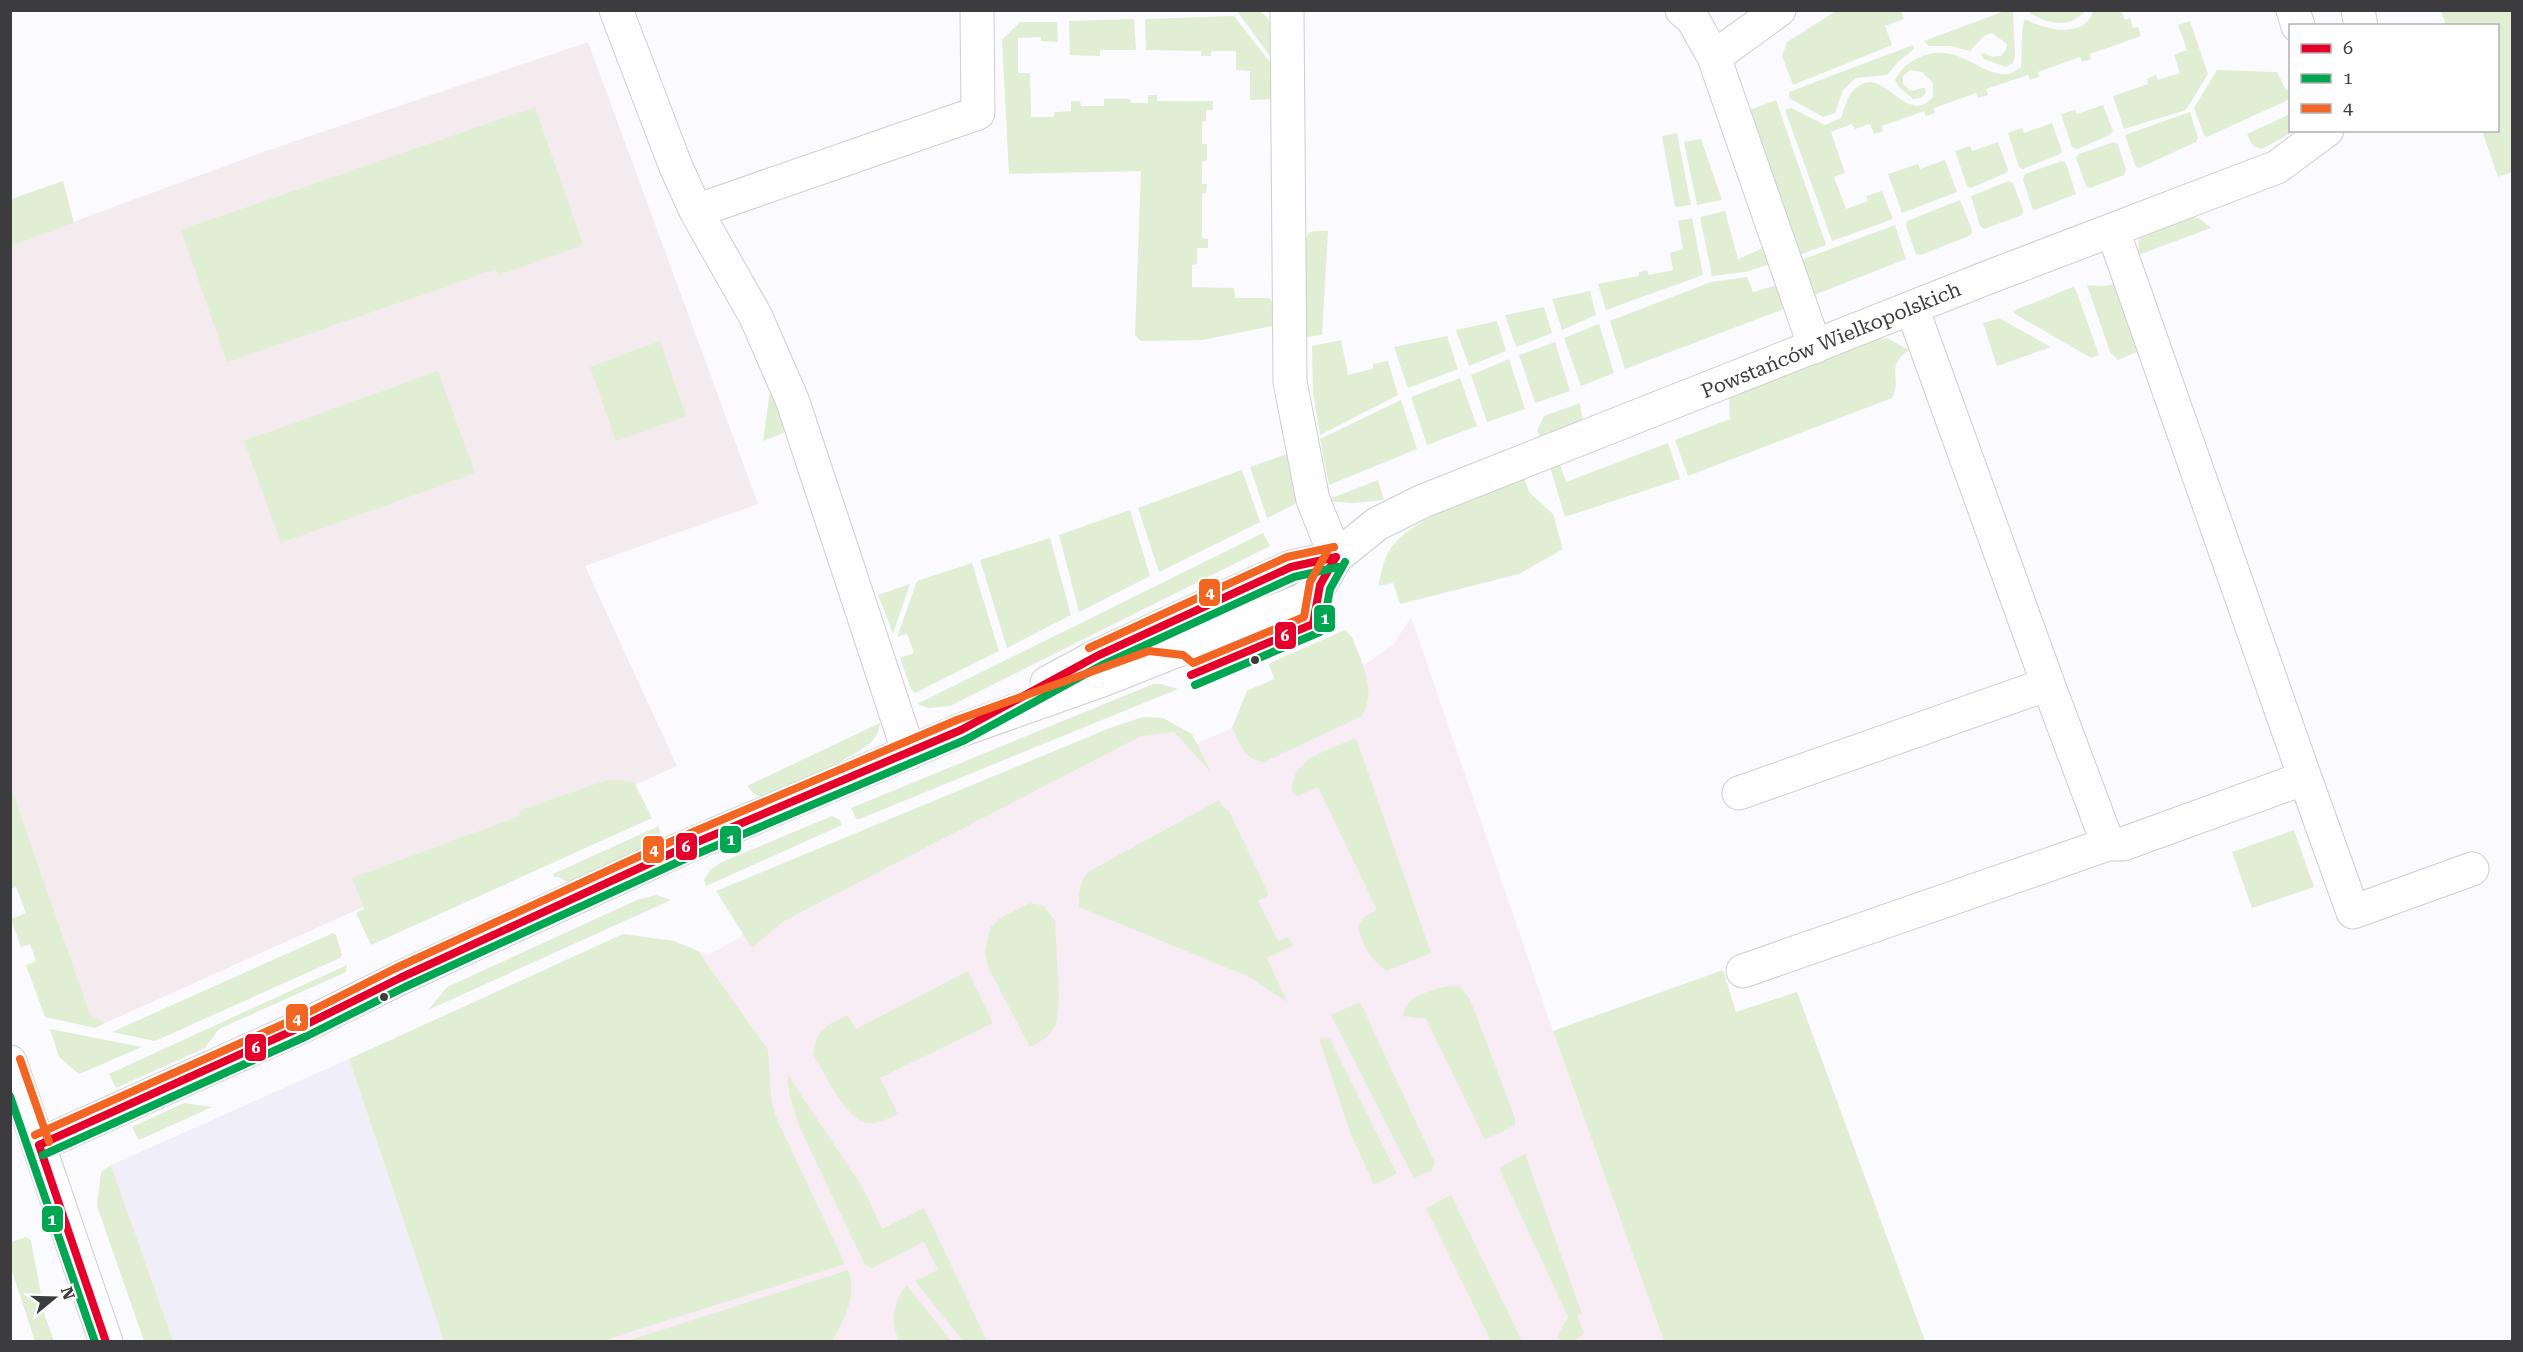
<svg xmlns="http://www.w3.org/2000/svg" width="2523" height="1352" viewBox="0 0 2523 1352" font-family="'Roboto Serif',serif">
<rect width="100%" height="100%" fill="#fbfafe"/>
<path fill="#f0eef8" d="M 349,1059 L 444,1341 L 173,1341 L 111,1165 Z"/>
<path fill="#f4ebef" d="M 588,42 L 758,504 L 585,566 L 677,766 L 105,1023 L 90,1014 L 11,787 L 10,245 L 266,151 Z"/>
<path fill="#f8edf5" d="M 1411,617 L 1553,1031 L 1664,1341 L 505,1342 L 674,941 L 708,955 L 741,937 L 753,906 L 1171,723 L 1198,743 L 1232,728 L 1247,691 L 1330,652 L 1361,667 L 1393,645 Z"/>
<path fill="#e0eed3" d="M 1237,11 C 1243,11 1252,9 1257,11 C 1277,17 1272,43 1272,59 Z
M 1836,11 L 1901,11 L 1904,19 L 1885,26 L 1892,45 L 1793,85 L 1782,56 L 1787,42 Z
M 2005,11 L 2013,11 L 2015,56 L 2013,63 L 2006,67 L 1984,59 L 1981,55 L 1984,53 L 1992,57 L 2001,56 L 2006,50 L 2007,44 L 1992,33 L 1984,36 L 1970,51 L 1951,46 L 1929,46 L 1924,41 Z
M 2030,11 L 2030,10 L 2085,11 C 2070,29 2048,24 2030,13 Z
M 2093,11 L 2121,11 L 2125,20 L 2130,18 L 2133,28 L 2138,27 L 2141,36 L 2090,54 L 2091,59 L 2082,62 L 2080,57 L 2038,72 L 2039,77 L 2030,80 L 2028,75 L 1986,89 L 1988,95 L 1978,98 L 1976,93 L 1934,108 L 1935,113 L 1926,116 L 1924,111 L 1882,126 L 1883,131 L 1874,134 L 1870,124 L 1855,129 L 1852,124 L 1831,132 L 1845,173 L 1834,177 L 1846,209 L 1868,201 L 1866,196 L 1882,191 L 1893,219 L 1832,241 L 1785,110 L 1791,108 L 1825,125 L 1841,118 C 1844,110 1846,99 1852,92 C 1878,62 1898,112 1922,105 C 1926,104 1930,100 1933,97 L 1933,83 L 1922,72 L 1910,70 L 1903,76 L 1903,84 C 1915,96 1913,88 1925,88 L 1926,93 L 1921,98 L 1913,99 L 1899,87 L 1895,80 C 1901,69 1907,63 1918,58 C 1958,39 1980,78 2009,74 C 2013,73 2017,69 2021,67 C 2023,53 2020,29 2025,19 C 2043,29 2085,40 2093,11 Z
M 2441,11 L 2512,11 L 2512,172 L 2498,177 L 2482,131 L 2498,130 L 2498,26 L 2446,25 Z
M 1234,16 L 1273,66 L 1273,99 L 1250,100 L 1250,71 L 1236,70 L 1236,51 L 1211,51 L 1211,56 L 1201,56 L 1201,51 L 1146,50 L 1145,19 Z
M 1134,19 L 1136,50 L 1100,50 L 1100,56 L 1070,55 L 1069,21 Z
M 2190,21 L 2208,74 L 2186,110 L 2124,129 L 2113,96 L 2148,84 L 2147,79 L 2156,75 L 2158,80 L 2180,73 L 2174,55 L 2187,50 L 2178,25 Z
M 1020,22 L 1057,22 L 1058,42 L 1041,41 L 1041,37 L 1018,38 L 1018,73 L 1030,73 L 1031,117 L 1054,117 L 1054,112 L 1071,111 L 1071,101 L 1080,101 L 1081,106 L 1104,106 L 1104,99 L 1130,99 L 1131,103 L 1148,103 L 1148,95 L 1157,95 L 1157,101 L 1213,101 L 1213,110 L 1206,110 L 1206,121 L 1202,122 L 1202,144 L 1207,144 L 1207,161 L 1202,162 L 1202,184 L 1207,184 L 1206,193 L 1202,194 L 1202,238 L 1208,239 L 1208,248 L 1197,248 L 1197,264 L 1192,265 L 1192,287 L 1234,288 L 1235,298 L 1269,298 L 1272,302 L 1272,326 L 1202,340 L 1141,341 L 1135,335 L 1141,171 L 1009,174 L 1002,40 Z
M 1913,45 L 1914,49 L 1898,62 L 1887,75 L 1856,78 L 1843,90 L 1835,113 L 1823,117 L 1789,98 L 1789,92 Z
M 2217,70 L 2277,72 L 2286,90 L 2290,89 L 2290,99 L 2207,137 L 2204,135 L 2194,108 Z
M 1776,100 L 1826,245 L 1794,257 L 1744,112 Z
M 2103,105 L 2113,131 L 2110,135 L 2077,149 L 2072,147 L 2061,114 L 2075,110 L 2077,114 Z
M 535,107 L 583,245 L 498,275 L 496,269 L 227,362 L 181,230 Z
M 2190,112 L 2198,138 L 2196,142 L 2139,168 L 2135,165 L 2125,135 Z
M 2290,114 L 2290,130 L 2295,131 L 2262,149 L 2253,146 L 2247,134 Z
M 2052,123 L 2062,151 L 2060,154 L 2023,169 L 2019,167 L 2008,133 L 2022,128 L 2024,133 Z
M 1677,133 L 1691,205 L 1675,207 L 1662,136 Z
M 1701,139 L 1722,200 L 1697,205 L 1684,142 Z
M 1998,142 L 2008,170 L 2006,173 L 1971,188 L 1967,186 L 1955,151 L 1970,146 L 1972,151 Z
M 2114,142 L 2118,144 L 2126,170 L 2124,175 L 2090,188 L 2086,186 L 2076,158 L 2079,154 Z
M 1945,160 L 1957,192 L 1902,213 L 1888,174 L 1918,164 L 1920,169 Z
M 2062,161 L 2066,163 L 2076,194 L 2035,210 L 2032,208 L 2023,179 L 2025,174 Z
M 63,181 L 74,223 L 11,245 L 11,199 Z
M 2009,181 L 2013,183 L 2023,210 L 2022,215 L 1984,229 L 1980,226 L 1971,196 Z
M 1960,200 L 1972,230 L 1971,235 L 1921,255 L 1916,254 L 1906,226 L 1907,221 Z
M 1725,211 L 1738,259 L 1768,246 L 1773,263 L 1745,272 L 1712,276 L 1700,217 Z
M 2187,217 L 2199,218 L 2211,228 L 2138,255 L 2139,239 Z
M 1692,218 L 1703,275 L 1606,310 L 1598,284 L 1639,276 L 1639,272 L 1647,270 L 1649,275 L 1673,270 L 1670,253 L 1683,249 L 1678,221 Z
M 1895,225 L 1906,259 L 1809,297 L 1796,262 Z
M 1314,231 L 1328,231 L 1322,335 L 1305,337 L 1305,240 L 1309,233 Z
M 1747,277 L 1753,292 L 1781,284 L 1789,307 L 1625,369 L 1610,321 L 1711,282 Z
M 2117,283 L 2141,350 L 2118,360 L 2110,352 L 2087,285 L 2105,286 Z
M 2073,287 L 2076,290 L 2099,355 L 2091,358 L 2015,314 L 2013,311 Z
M 1590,291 L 1596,315 L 1562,330 L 1552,299 Z
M 1544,307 L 1552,333 L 1516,347 L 1505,315 Z
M 1999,318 L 2051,347 L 1997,366 L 1983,323 Z
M 1497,321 L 1506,351 L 1469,366 L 1456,330 Z
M 1599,324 L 1614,373 L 1581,386 L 1564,338 Z
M 1447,336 L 1458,369 L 1408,388 L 1394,347 Z
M 1887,338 L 1909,350 C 1884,367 1903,377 1892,398 L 1688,476 L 1675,440 L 1730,419 L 1729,396 L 1877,339 Z
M 1341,340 L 1348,375 L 1373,369 L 1373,364 L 1388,361 L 1398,395 L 1320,435 L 1313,392 L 1312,346 Z
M 660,341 L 686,416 L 616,441 L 590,367 Z
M 1555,342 L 1570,391 L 1535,403 L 1519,355 Z
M 1509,359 L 1525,409 L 1487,422 L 1471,375 Z
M 438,371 L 475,473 L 281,543 L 244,441 Z
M 1460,378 L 1477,426 L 1427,445 L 1411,397 Z
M 771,384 L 788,431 L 763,441 Z
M 1401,400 L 1417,449 L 1329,485 L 1320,439 Z
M 1580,403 L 1583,423 L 1541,439 L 1537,430 L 1544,416 Z
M 1668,443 L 1680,479 L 1565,517 L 1550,467 L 1560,464 L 1566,482 Z
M 1290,453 L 1301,501 L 1267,518 L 1250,467 Z
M 1242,470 L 1260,522 L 1159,572 L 1138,508 Z
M 1524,477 L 1529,492 L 1553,514 L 1563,549 L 1519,574 L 1400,604 L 1393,583 L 1378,586 C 1381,576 1382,565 1387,555 C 1404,518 1487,493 1524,477 Z
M 1378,480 L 1384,500 L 1353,503 L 1324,501 Z
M 1130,510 L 1150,576 L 1079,612 L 1059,535 Z
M 1263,533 L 1270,546 L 950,706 L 928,708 L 917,704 Z
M 1050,538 L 1071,615 L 1007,648 L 980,560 Z
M 972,563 L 999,651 L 915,693 L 911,689 L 900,658 L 914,653 L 907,634 L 897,637 L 917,581 Z
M 910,584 L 893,634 L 878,595 Z
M 1345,630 L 1352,637 C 1362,664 1377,689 1362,716 L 1264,762 C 1244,760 1240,744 1232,728 L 1247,691 L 1275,679 L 1268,664 Z
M 1153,684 L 1161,684 L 1178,689 L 857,820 L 851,808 Z
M 1143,717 L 1163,718 L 1192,734 L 1211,772 L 1174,732 L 1141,736 L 784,921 L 752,948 L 716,891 L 1110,728 Z
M 880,723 C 879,729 878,735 873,740 C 854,760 790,784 763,797 L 755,795 L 747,786 Z
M 1356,738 L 1431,953 L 1386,971 C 1371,959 1361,944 1358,925 L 1364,917 L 1377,910 L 1318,787 L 1298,796 L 1293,793 C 1287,760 1332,748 1356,738 Z
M 607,780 L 634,782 L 652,818 L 371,945 L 356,913 L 364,909 L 352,878 L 520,816 L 519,811 Z
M 11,787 L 90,1014 L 105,1023 L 95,1028 L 45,1017 L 26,965 L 36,961 L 30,944 L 21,947 L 11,919 L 26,913 L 16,887 L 11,889 Z
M 1219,800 L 1223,807 L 1229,811 L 1269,895 L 1258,901 L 1278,941 L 1288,937 L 1293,946 L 1267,958 L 1287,1002 L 1247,976 L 1079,907 C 1079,894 1079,882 1088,872 Z
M 832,816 L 840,820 L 842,825 L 706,886 L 704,880 L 710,870 L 722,862 Z
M 659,826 L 660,836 L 642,851 L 570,884 L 559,877 L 554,877 L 553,874 Z
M 2294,830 L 2314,887 L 2252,908 L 2232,852 Z
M 656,895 L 671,900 L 428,1010 L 447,987 L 637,900 Z
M 1030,903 L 1044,906 L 1055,921 L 1059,999 L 1056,1025 L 1046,1038 L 1030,1047 L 988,967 L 985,952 L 990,928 L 999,919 Z
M 333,933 L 336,935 L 342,955 L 340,958 L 155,1041 L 112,1032 Z
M 623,934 L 674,941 L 698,951 L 768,1050 L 771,1097 L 775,1115 L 845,1264 L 602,1341 L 444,1341 L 349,1059 Z
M 347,965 L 346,972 L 219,1029 L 205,1048 L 116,1088 L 109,1074 Z
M 1723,970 L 1736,1012 L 1797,992 L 1925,1341 L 1664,1341 L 1553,1031 Z
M 968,971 L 993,1023 L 880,1078 L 898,1114 C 887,1119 872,1127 861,1121 C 843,1112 824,1072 813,1055 C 817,1029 825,1026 847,1015 L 856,1029 Z
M 1448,986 L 1459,986 L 1470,999 L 1515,1118 L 1515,1125 L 1485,1140 L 1426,1019 L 1403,1016 C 1407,995 1430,991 1448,986 Z
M 1360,1002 L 1435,1163 L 1432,1170 L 1414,1178 L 1331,1015 Z
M 50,1029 L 142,1047 L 79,1074 L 59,1057 Z
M 1319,1038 L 1330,1039 L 1397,1174 L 1374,1185 L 1350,1132 Z
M 787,1074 L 863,1188 L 882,1229 L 924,1208 L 987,1341 L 963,1341 L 915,1281 L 938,1270 L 924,1242 L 872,1268 L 865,1265 L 800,1128 L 790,1097 Z
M 184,1103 L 212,1107 L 139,1140 L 132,1127 Z
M 1525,1154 L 1582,1314 L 1577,1316 L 1584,1333 C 1575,1343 1568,1342 1556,1338 L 1568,1317 L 1499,1168 Z
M 111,1165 L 173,1341 L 144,1341 L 97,1206 L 101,1172 Z
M 1451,1195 L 1522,1341 L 1491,1341 L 1426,1208 Z
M 26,1237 L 31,1240 L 45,1316 L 54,1341 L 35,1341 L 11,1268 L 11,1242 Z
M 848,1270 C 858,1294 844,1321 832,1341 L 627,1341 Z
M 907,1285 L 951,1341 L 899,1341 C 890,1321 893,1301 907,1285 Z"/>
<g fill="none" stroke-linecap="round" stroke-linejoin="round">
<g stroke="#cecdd0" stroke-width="35">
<path id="minor" d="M 616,10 L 676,167 L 696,211 L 756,317 L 793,402 L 909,753
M 1287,10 L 1290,382 L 1313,500 L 1336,557
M 1682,10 L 1692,18 L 1714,57 L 1815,347
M 2293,10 L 2298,26
M 2358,10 L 2361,26
M 1714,57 L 1779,10
M 696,211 L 978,113 L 977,10
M 1912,308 L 2048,684
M 1047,683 L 1097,656 L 1291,567 L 1336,557
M 2305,778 L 2353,912 L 2472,869
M 1739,793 L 2048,684 L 2108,844
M 1743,971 L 2108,844 L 2123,844 L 2305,778 L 2113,231
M 39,1145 L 303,1026 L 400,978 L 683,848 L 961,730 L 1105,679 L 1303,600 L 1318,589 L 1336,557 L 1377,524 L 1423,501 L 1989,277 L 2277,167 L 2327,130"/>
</g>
<g stroke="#cecdd0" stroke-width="35">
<path id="primary" d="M 10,1062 L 106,1342"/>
</g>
<use href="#minor" stroke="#fefeff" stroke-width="33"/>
<use href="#primary" stroke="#fefeff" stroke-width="33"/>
<g stroke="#fff" stroke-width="12">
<path id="bus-1" d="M 1191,675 L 1313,624 L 1320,585 L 1336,557
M 39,1145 L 303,1026 L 400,978 L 683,848 L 961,730 L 1097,656 L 1291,567 L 1336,557
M 39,1145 L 106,1342"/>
</g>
<g stroke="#fff" stroke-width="12">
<path id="bus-2" d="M 1195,685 L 1320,632 L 1323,627 L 1330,589 L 1345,562
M 10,1096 L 95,1342
M 43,1155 L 307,1036 L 405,987 L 687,858 L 965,740 L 1102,665 L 1294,577 L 1338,567"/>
</g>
<g stroke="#fff" stroke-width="12">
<path id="bus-3" d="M 1089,648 L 1287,557 L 1334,547
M 20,1059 L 49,1142
M 35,1135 L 299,1017 L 396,968 L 679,838 L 957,720 L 1149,651 L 1183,655 L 1193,663 L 1304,617 L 1310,582 L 1327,552"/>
</g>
<use href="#bus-1" stroke="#e4002b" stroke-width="8"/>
<use href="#bus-2" stroke="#00a651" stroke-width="8"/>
<use href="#bus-3" stroke="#f26522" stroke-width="8"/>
</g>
<g fill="#3c3c3e" stroke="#fff" stroke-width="2">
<circle cx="1255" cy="660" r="5"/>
<circle cx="384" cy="997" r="5"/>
</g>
<g text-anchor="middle" stroke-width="4.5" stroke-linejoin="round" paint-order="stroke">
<g font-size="20" fill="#3c3c3e" stroke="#fff">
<text transform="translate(1831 340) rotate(-22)" y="7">Powstańców Wielkopolskich</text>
</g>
</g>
<g stroke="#fff" stroke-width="2">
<rect x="1198" y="578" width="23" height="29" rx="6" fill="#f26522"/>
<rect x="1313" y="604" width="23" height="29" rx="6" fill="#00a651"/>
<rect x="1274" y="621" width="23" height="29" rx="6" fill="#e4002b"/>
<rect x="719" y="825" width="23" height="29" rx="6" fill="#00a651"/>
<rect x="675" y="832" width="23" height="29" rx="6" fill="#e4002b"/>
<rect x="642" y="835" width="23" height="29" rx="6" fill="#f26522"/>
<rect x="285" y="1003" width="24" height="29" rx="6" fill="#f26522"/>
<rect x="244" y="1033" width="23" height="29" rx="6" fill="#e4002b"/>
<rect x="41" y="1205" width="23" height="28" rx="6" fill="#00a651"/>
</g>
<g font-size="16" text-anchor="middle" font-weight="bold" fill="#fff">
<text x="1210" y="598">4</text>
<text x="1325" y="624">1</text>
<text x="1285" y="641">6</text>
<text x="731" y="845">1</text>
<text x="686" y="852">6</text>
<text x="654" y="855">4</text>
<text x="297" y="1024">4</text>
<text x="256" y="1053">6</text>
<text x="52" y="1225">1</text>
</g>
<rect width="2523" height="1352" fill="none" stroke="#3c3c3e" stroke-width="24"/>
<rect x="2289" y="24" width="210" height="108" fill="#ffffff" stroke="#b1b1b2" stroke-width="1.5"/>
<rect x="2301" y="44" width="30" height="9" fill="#e4002b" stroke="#b1b1b2" stroke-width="1.5"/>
<text x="2343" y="54" font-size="18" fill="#3c3c3e">6</text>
<rect x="2301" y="74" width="30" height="9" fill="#00a651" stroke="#b1b1b2" stroke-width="1.5"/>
<text x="2343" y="84" font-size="18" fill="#3c3c3e">1</text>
<rect x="2301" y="104" width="30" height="9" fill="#f26522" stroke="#b1b1b2" stroke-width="1.5"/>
<text x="2343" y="114" font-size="18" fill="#3c3c3e">4</text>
<g transform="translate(54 1298) rotate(71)" stroke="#ffffff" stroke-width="4.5" paint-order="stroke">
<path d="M0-4.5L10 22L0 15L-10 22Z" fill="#3c3c3e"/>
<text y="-9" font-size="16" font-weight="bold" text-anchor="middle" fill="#3c3c3e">N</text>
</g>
</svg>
